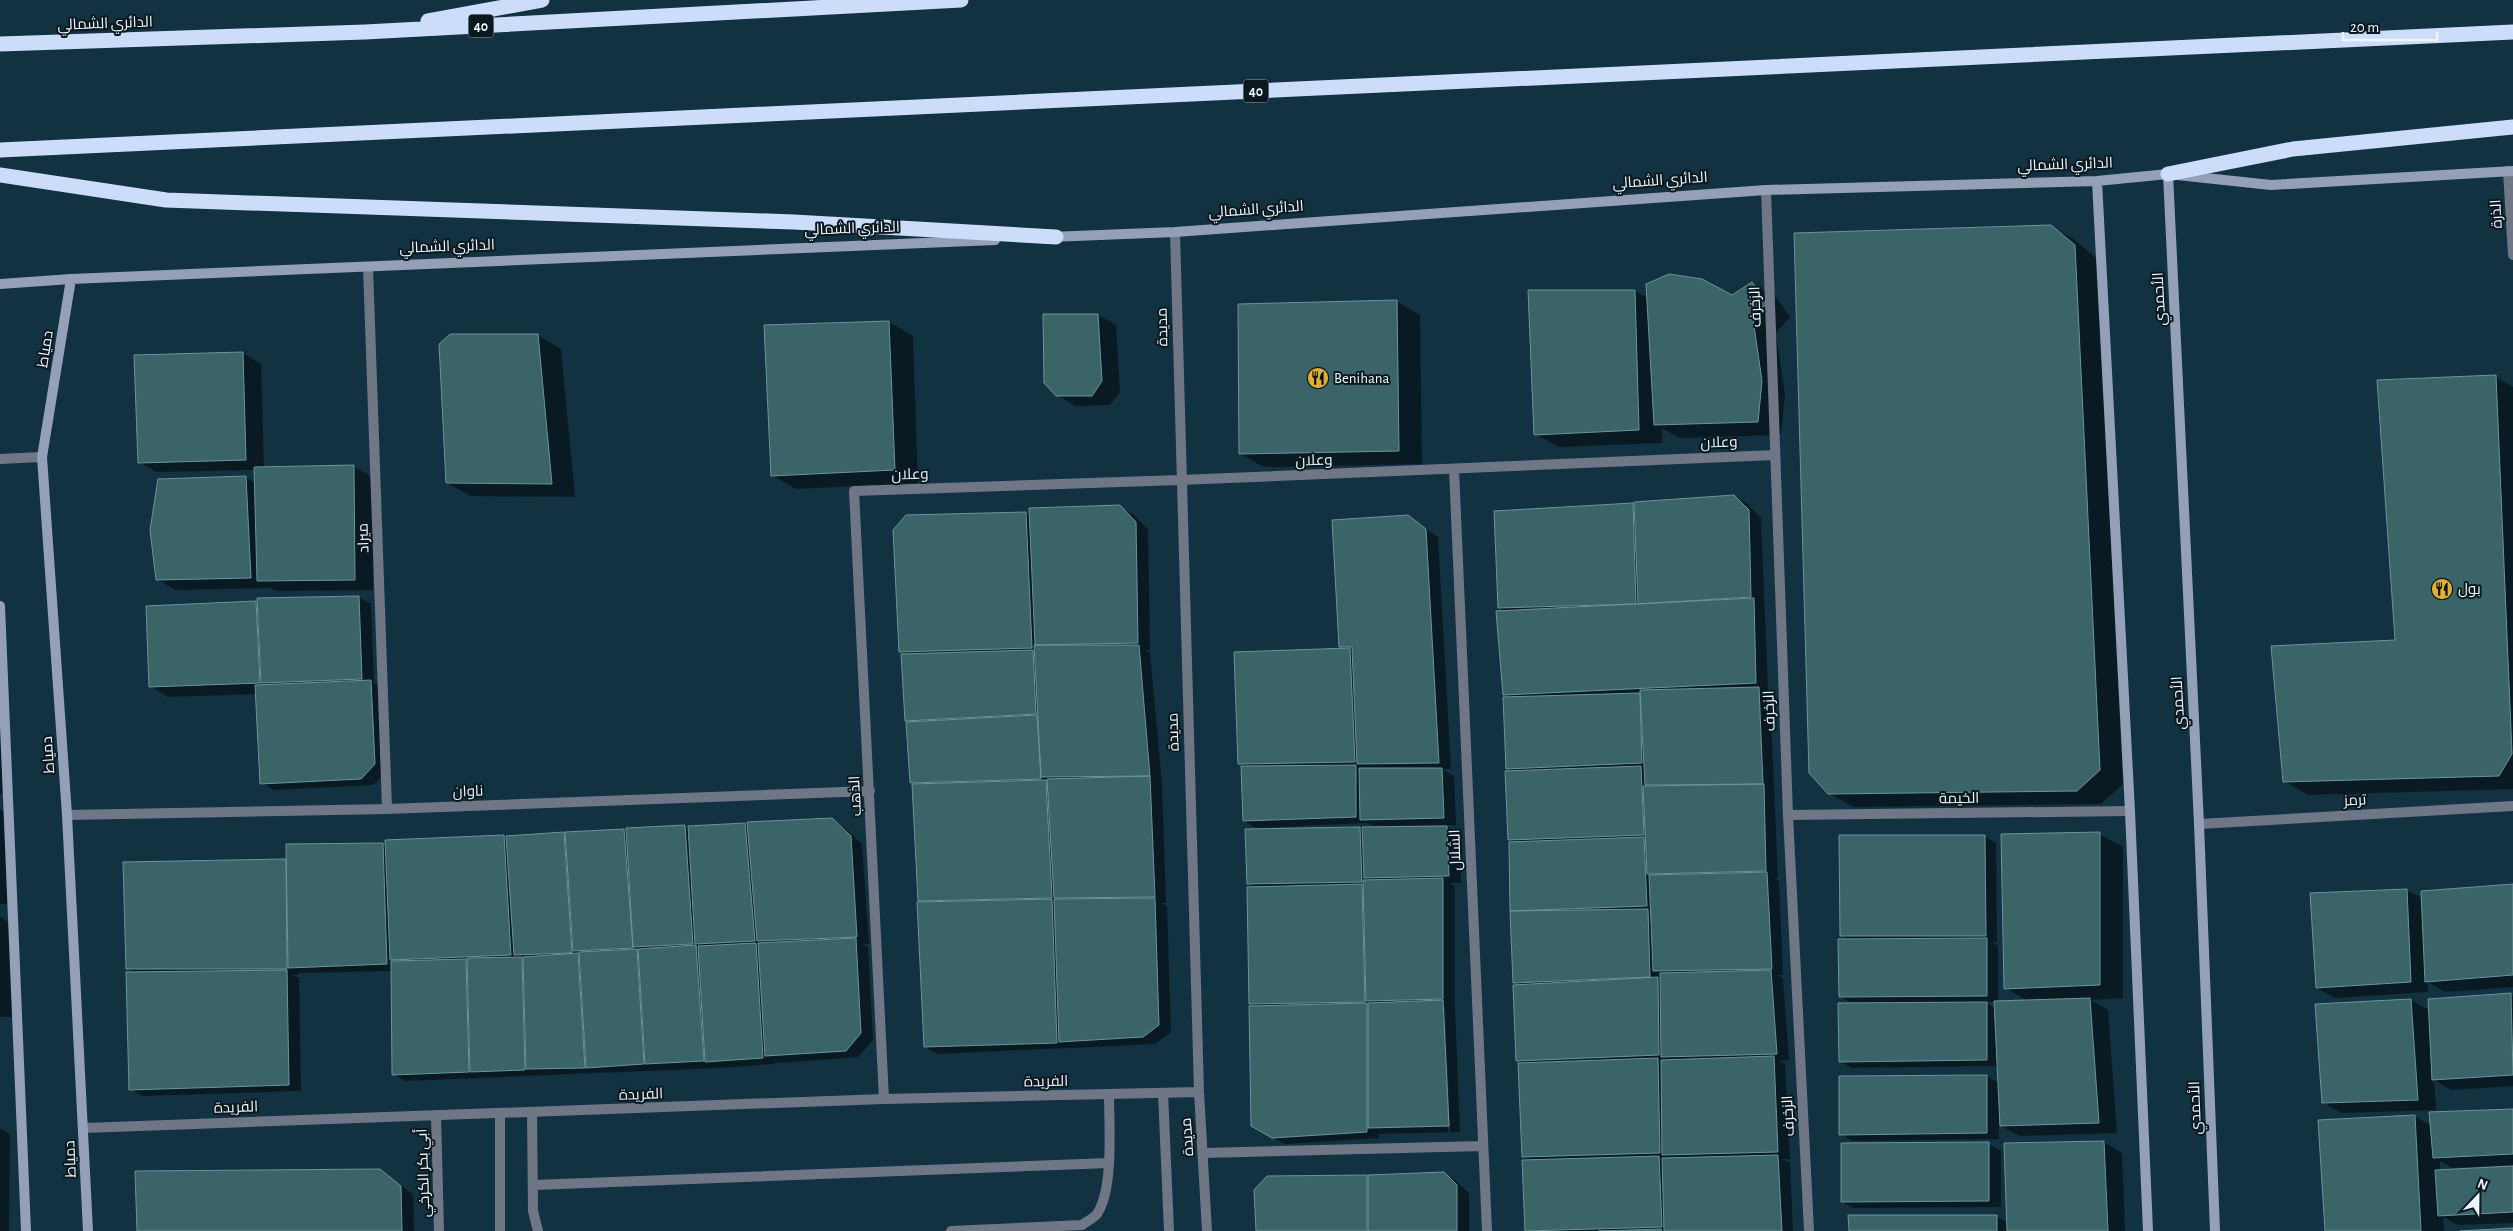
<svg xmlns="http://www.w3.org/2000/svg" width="2513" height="1231" viewBox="0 0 2513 1231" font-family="'Alegreya Sans',Cairo,sans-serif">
<rect width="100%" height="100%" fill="#123242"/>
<path fill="#0007" fill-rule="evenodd" d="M 2050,226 L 2075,240 L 2098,260 L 2123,784 L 2101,804 L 1853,807 L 1829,793 Z
M 1752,284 L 1776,297 L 1790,317 L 1776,333 L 1785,395 L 1781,435 L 1679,438 L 1662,428 L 1662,443 L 1559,447 L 1535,434 L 1635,291 L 1648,298 L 1732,297 Z
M 1396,301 L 1420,315 L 1422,464 L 1264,467 L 1240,454 Z
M 1098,315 L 1116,325 L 1120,392 L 1110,405 L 1075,406 L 1057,395 Z
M 889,322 L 913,336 L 918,483 L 796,489 L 772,475 Z
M 537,335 L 561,349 L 575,497 L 471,496 L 447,483 Z
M 243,353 L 261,364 L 264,468 L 354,467 L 372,477 L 373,590 L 276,591 L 270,588 L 175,590 L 157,579 L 246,477 L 255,483 L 255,470 L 157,472 L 139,462 Z
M 2496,377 L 2513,387 L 2513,789 L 2308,795 L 2284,781 L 2396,642 Z
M 1734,496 L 1747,503 L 1761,518 L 1768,690 L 1761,690 L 1770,696 L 1778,878 L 1774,878 L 1779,881 L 1783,975 L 1777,975 L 1783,978 L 1789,1060 L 1779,1061 L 1785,1064 L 1790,1159 L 1782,1159 L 1790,1163 L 1793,1231 L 1526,1231 L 1523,1161 L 1531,1161 L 1523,1156 L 1523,1064 L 1517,1060 L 1521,986 L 1515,982 L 1510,843 L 1516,843 L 1509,839 L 1513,772 L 1507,768 L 1511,698 L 1504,694 L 1507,612 L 1499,608 L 1633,504 L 1636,506 Z
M 1120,507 L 1133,514 L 1148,530 L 1150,650 L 1145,650 L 1150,653 L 1162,783 L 1166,903 L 1161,903 L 1167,906 L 1171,1032 L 1155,1044 L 937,1054 L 925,1047 L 925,903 L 920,900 L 917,785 L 911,782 L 902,656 L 908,655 L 900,651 L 1025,513 L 1030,516 Z
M 1408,516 L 1438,537 L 1451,769 L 1442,769 L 1454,776 L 1456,825 L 1373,826 L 1368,823 L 1256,828 L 1244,821 L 1247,767 L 1239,763 L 1346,650 L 1340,646 Z
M 359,597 L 371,604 L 374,683 L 383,688 L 387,771 L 373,785 L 274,790 L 262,783 L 257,694 L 168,697 L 150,686 L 255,603 L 258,604 Z
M 0,716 L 3,794 L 0,794 Z
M 0,809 L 8,813 L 9,904 L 0,904 Z
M 831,820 L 844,827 L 862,844 L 869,944 L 863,944 L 868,947 L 873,1040 L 858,1057 L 778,1063 L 775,1061 L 775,1064 L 718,1068 L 405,1081 L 393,1074 L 392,971 L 298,973 L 298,975 L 293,975 L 299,978 L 301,1091 L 143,1096 L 130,1089 L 135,973 L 127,968 L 125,863 L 288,861 L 382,844 L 387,847 L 504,836 L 507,838 L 564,833 L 567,835 L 624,830 L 628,832 L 684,826 L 690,829 L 744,824 L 749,827 Z
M 1447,827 L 1459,834 L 1461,883 L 1449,883 L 1455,886 L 1455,1007 L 1460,1132 L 1379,1134 L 1379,1138 L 1285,1144 L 1264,1133 L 1257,1007 L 1250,1003 L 1257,888 L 1248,883 L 1247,830 ZM 1442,1007 L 1445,1007 L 1450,1132 L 1448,1132 Z
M 2099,834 L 2123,847 L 2123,998 L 2091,1000 L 2108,1010 L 2117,1133 L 2020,1136 L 2001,1126 L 2001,1114 L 1999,1114 L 1999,1139 L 1852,1141 L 1840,1134 L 1987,1076 L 1999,1083 L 1999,1066 L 1852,1068 L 1840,1061 L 1853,1004 L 1840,997 L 1849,940 L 1841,935 L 1984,836 L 1996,843 L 1997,942 L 1992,942 L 1998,946 L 1998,1002 L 2028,1001 L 2005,988 ZM 1985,1002 L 1996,1002 L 1996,1009 Z
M 2513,885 L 2513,987 L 2445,992 L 2428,982 L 2428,992 L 2335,998 L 2317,988 L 2407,890 L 2423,899 Z
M 0,917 L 15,926 L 18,1017 L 0,1017 Z
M 2510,995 L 2513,996 L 2513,1086 L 2451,1090 L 2434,1080 L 2436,1110 L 2341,1113 L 2323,1102 L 2411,1000 L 2430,1011 Z
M 2513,1110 L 2513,1165 L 2452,1168 L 2440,1161 L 2440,1171 L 2513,1168 L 2513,1223 L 2458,1225 L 2443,1217 L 2444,1231 L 2326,1231 L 2414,1116 L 2432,1126 Z
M 0,1128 L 10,1134 L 9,1231 L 0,1231 Z
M 2104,1142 L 2122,1153 L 2125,1231 L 1850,1231 L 1996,1216 L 2008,1223 Z
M 1989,1144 L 2001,1151 L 2001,1207 L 1854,1208 L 1842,1202 Z
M 379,1170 L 413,1194 L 414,1231 L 138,1231 Z
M 1444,1173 L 1456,1181 L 1469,1193 L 1469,1231 L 1257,1231 L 1366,1177 L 1369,1178 Z"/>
<path fill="#3b6468" stroke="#6a9599" d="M 2051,225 L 2075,245 L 2100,770 L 2077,791 L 1828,794 L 1809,773 L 1794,233 Z
M 1669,274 L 1702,279 L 1732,295 L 1752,282 L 1767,303 L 1753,319 L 1762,381 L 1758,422 L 1654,425 L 1646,284 Z
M 1528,290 L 1635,290 L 1639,430 L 1534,435 Z
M 1397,300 L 1399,451 L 1239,454 L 1238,304 Z
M 1043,314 L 1098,314 L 1102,381 L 1092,396 L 1056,396 L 1044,383 Z
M 889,321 L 895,470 L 771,476 L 764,325 Z
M 450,334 L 538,334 L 552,484 L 446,483 L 439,344 Z
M 243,352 L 246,460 L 138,463 L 134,355 Z
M 2496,375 L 2512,754 L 2499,776 L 2283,782 L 2271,646 L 2395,640 L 2377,380 Z
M 354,465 L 355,580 L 257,581 L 254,467 Z
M 246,476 L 251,578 L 156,580 L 150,530 L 158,479 Z
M 1734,495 L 1749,510 L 1751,597 L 1638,604 L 1634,502 Z
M 1633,503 L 1636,604 L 1498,608 L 1494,511 Z
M 1120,505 L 1136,522 L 1138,643 L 1035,645 L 1029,508 Z
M 1026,512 L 1032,648 L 899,652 L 893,530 L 906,515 Z
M 1408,515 L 1426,529 L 1439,763 L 1357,764 L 1352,647 L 1339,647 L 1332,520 Z
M 359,596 L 362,679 L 261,683 L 257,598 Z
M 1754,598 L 1756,683 L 1503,695 L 1496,611 Z
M 256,601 L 260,683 L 149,687 L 146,606 Z
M 1034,645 L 1139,645 L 1150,776 L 1041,777 Z
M 1350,648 L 1355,762 L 1238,764 L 1234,652 Z
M 1033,650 L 1036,714 L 905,721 L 901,654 Z
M 371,680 L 375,764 L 361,779 L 260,784 L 255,685 Z
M 1759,687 L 1763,784 L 1645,785 L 1640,690 Z
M 1640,693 L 1642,763 L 1506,769 L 1503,697 Z
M 1037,715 L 1041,779 L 910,783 L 906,722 Z
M 1356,765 L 1356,817 L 1243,821 L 1241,766 Z
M 1641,766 L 1644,835 L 1508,840 L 1505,771 Z
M 1359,768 L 1442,768 L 1444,818 L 1360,820 Z
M 1150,776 L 1155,897 L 1054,898 L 1047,779 Z
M 1046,780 L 1052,898 L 918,901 L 912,784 Z
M 1764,784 L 1766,871 L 1647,874 L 1643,786 Z
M 832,818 L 851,836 L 857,937 L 757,941 L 747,822 Z
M 745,823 L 755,941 L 695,944 L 688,826 Z
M 685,825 L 693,944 L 633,947 L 626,828 Z
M 1447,826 L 1449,876 L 1364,878 L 1362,827 Z
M 1360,827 L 1362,882 L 1247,884 L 1245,829 Z
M 624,829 L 633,948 L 573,951 L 565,832 Z
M 564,832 L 572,953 L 514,955 L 506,836 Z
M 2100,832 L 2100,985 L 2004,989 L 2001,834 Z
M 504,835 L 511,955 L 390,960 L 385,840 Z
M 1839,835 L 1985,835 L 1986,936 L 1840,936 Z
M 1644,837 L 1647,906 L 1510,911 L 1509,842 Z
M 383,843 L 387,964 L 288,968 L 286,844 Z
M 286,859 L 287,969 L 126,969 L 123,862 Z
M 1767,872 L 1772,969 L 1653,971 L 1649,875 Z
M 1443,878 L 1443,999 L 1366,1001 L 1363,880 Z
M 1362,884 L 1365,1002 L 1249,1004 L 1247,887 Z
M 2513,884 L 2513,975 L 2425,982 L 2421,891 Z
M 2407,889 L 2411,982 L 2316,988 L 2310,893 Z
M 1155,898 L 1159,1025 L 1143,1037 L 1059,1042 L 1054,899 Z
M 1052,899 L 1057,1043 L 924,1047 L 917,902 Z
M 1648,909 L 1650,977 L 1513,983 L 1510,911 Z
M 856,938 L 861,1033 L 846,1051 L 765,1056 L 758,943 Z
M 1987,938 L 1987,996 L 1839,997 L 1838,939 Z
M 756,943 L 763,1058 L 705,1062 L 698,946 Z
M 696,945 L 704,1061 L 645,1064 L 638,949 Z
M 637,949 L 644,1064 L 586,1068 L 579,952 Z
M 578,953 L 585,1068 L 526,1069 L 523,957 Z
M 522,957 L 525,1070 L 470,1072 L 467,958 Z
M 466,959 L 469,1072 L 392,1075 L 391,961 Z
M 287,970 L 289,1085 L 129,1090 L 126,972 Z
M 1771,970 L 1777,1054 L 1661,1057 L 1660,973 Z
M 1658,977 L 1659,1055 L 1516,1061 L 1513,985 Z
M 2511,993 L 2513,1075 L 2432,1080 L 2428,999 Z
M 2090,998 L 2099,1123 L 2000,1126 L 1994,1001 Z
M 2411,999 L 2418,1100 L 2322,1103 L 2315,1004 Z
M 1443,1000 L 1449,1126 L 1368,1128 L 1368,1003 Z
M 1987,1002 L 1987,1060 L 1839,1062 L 1838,1003 Z
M 1367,1003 L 1367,1132 L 1272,1138 L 1251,1126 L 1249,1006 Z
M 1774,1056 L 1778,1152 L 1662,1155 L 1661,1060 Z
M 1658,1058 L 1660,1153 L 1522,1157 L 1518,1063 Z
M 1987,1075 L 1987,1133 L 1839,1135 L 1839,1076 Z
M 2513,1109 L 2513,1154 L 2433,1158 L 2429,1112 Z
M 2415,1115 L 2421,1231 L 2325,1231 L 2318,1120 Z
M 2104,1141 L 2108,1231 L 2007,1231 L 2004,1143 Z
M 1989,1142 L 1989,1201 L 1841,1202 L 1841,1143 Z
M 1778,1155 L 1782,1231 L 1664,1231 L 1662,1158 Z
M 1659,1156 L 1662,1227 L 1525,1231 L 1522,1160 Z
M 2513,1166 L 2513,1212 L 2438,1216 L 2435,1170 Z
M 380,1169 L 401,1186 L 402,1231 L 137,1231 L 135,1171 Z
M 1444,1172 L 1457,1185 L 1457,1231 L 1368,1231 L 1368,1175 Z
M 1367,1175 L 1367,1231 L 1256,1231 L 1254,1190 L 1267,1176 Z
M 1848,1215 L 1997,1215 L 1997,1231 L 1849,1231 Z
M 2513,1228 L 2513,1231 L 2460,1231 Z
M 1661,1229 L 1662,1231 L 1598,1231 Z"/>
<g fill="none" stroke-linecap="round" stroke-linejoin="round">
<path stroke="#6f7786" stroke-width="10" d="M 1163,1093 L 1169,1231
M 532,1113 L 533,1211 L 538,1231
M 500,1114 L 500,1231
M 534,1185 L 1109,1163
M 951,1231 L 1082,1225 C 1086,1222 1094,1218 1097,1214 C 1114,1189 1109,1125 1109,1094"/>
<path stroke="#6f7786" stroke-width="10" d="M 2508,171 L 2513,255
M 1766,190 L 1788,815 L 1809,1231
M 1175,232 L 1199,1092 L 1207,1231
M 368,267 L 387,809
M 0,459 L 42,457
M 1454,469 L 1487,1231
M 67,815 L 387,809 L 870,791
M 1788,815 L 2130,811
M 2199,824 L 2513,806
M 884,1099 L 854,491 L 1180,480 L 1775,455
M 436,1115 L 439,1231
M 84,1128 L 884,1099 L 1199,1092
M 1204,1153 L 1483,1146"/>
<path stroke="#93a0b8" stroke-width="10" d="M 2168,174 L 2199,824 L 2215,1231
M 2097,181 L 2130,811 L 2148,1231
M 1050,237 L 1175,232 L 1766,190 L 2097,181 L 2168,174 L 2271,185 L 2513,171
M 71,279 L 42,457 L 67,815 L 88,1231
M 0,284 L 71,279 L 995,240
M 0,606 L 26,1231"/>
<path stroke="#ccddfa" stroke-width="15" d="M 428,21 L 542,0
M 0,44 L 365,32 L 961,0
M 0,150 L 2513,32
M 2168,174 L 2293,149 L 2513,127
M 0,175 L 166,200 L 794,222 L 1056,237"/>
</g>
<defs>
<g id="restaurant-disc" transform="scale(1.125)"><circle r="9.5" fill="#e0b034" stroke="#0b181f"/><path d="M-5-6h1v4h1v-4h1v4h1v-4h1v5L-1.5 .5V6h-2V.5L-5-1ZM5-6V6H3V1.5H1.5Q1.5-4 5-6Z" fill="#111"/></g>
</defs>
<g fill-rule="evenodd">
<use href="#restaurant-disc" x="1318" y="378"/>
<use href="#restaurant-disc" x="2442" y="589"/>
</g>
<g text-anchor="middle" stroke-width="4" stroke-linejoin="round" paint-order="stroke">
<g fill="#0b181f" stroke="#a8b3ba" stroke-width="1">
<rect x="468.5" y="14.5" width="25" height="23" rx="4"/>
<rect x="1243.5" y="79.5" width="25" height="23" rx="4"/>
</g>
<g font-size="14" font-weight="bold" fill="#ecf6fd">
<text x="481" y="31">40</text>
<text x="1256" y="96">40</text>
</g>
<g font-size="15" fill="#ecf6fd" stroke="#0b181f">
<text transform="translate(105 23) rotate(-2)" y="5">الدائري الشمالي</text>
<text transform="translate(2065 164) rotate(-2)" y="5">الدائري الشمالي</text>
<text transform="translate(1660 180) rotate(-4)" y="5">الدائري الشمالي</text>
<text transform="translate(1256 209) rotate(-4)" y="5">الدائري الشمالي</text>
<text transform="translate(2496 214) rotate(-93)" y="5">الذرة</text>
<text transform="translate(852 228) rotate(-2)" y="5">الدائري الشمالي</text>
<text transform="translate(447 246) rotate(-2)" y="5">الدائري الشمالي</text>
<text transform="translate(2159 299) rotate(-93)" y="5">الأحمدي</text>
<text transform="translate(1755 307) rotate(-92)" y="5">الزخرف</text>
<text transform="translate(1162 327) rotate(-91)" y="5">مديدة</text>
<text transform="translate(45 349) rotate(-81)" y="5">دمياط</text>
<text transform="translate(1719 442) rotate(-2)" y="5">وعلان</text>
<text transform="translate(1314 460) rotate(-2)" y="5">وعلان</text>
<text transform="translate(910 474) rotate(-2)" y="5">وعلان</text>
<text transform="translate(363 538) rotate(-92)" y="5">ميراد</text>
<text transform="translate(2178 703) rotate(-93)" y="5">الأحمدي</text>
<text transform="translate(1769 711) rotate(-92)" y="5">الزخرف</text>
<text transform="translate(1173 732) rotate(-92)" y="5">مديدة</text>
<text transform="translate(48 755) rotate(-94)" y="5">دمياط</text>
<text transform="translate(468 791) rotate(-2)" y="5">ناوان</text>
<text transform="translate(855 796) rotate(-93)" y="5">الذهب</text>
<text transform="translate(1959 798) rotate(-1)" y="5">الخيمة</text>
<text transform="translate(2355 800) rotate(-3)" y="5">ترمز</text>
<text transform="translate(1455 850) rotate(-92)" y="5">الشلال</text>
<text transform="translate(1046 1081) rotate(-1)" y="5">الفريدة</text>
<text transform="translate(641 1094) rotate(-2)" y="5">الفريدة</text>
<text transform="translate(236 1107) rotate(-2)" y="5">الفريدة</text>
<text transform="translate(2195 1108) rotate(-92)" y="5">الأحمدي</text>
<text transform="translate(1788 1116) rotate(-93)" y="5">الزخرف</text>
<text transform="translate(1187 1137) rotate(-94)" y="5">مديدة</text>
<text transform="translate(70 1159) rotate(-92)" y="5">دمياط</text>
<text transform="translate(423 1173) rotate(-92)" y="5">أبي بكر الكرخي</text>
</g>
<g font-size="15" fill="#ecf6fd" stroke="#0b181f" text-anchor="start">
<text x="1334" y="383">Benihana</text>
<text x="2458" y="594">بول</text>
</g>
</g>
<g transform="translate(2478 1196) rotate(22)" stroke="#0b181f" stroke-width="4" paint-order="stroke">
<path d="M0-4L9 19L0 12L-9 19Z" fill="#ecf6fd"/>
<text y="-8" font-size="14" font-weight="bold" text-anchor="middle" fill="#ecf6fd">N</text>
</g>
<path d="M2343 32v8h94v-8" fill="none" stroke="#ecf6fd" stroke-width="2.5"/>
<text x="2350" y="32" font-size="15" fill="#ecf6fd" stroke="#0b181f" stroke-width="4" paint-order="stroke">20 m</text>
</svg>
